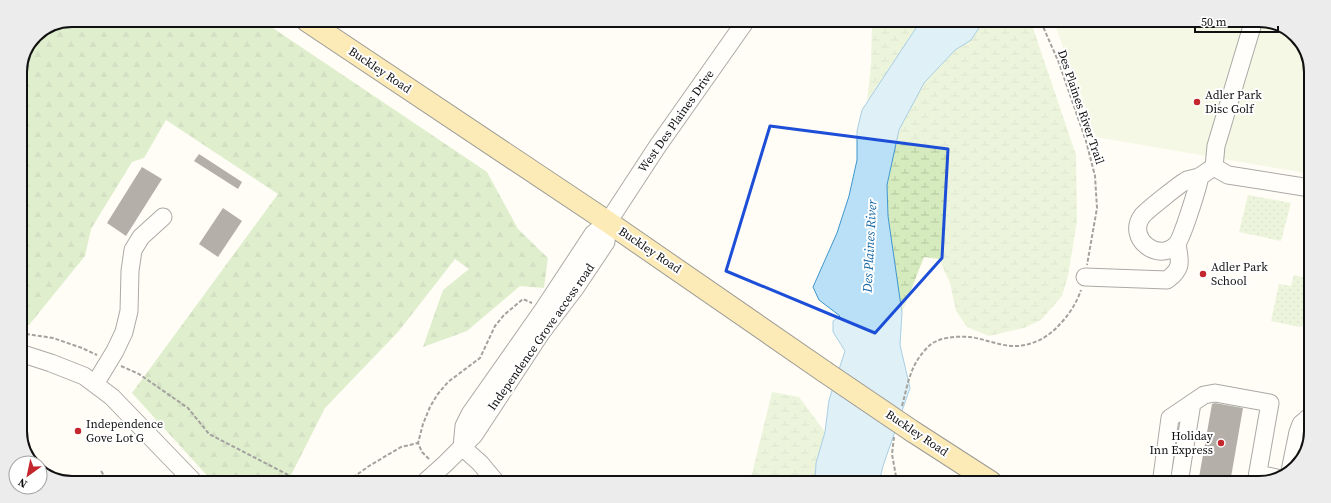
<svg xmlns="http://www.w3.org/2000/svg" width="1331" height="503" viewBox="0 0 1331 503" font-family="'Source Serif 4',serif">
<defs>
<pattern id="forest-firs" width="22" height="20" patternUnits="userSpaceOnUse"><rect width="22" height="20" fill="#b9dc9c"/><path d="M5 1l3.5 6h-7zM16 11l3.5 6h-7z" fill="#9ebc85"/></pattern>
<pattern id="wetland-marsh" width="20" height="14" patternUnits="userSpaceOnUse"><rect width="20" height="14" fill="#d5ebbd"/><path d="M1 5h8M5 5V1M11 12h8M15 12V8" fill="none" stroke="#b6c8a1"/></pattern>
<pattern id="park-dots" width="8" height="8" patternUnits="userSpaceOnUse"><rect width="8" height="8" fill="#d5ebbd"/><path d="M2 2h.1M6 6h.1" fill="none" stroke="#b6c8a1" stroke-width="1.8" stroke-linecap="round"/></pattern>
</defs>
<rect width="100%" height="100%" fill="#fffdf5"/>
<path fill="url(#forest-firs)" d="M 72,20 L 261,20 L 487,172 L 518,229 L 548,258 L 544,288 L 520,286 L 467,331 L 423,347 L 443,290 L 469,269 L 455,259 L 398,332 L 325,408 L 288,481 L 212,481 L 132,393 L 278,194 L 166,120 L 144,158 L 132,162 L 91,229 L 85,256 L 29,325 L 20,324 L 20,69 L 35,35 Z"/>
<path fill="url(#wetland-marsh)" d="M 872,22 L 920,22 L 867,102 L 871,65 Z
M 983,22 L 1031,22 L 1076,155 L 1077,221 L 1068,276 L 1062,296 L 1041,320 L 1024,328 L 989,336 L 967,327 L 956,311 L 950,283 L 939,259 L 924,257 L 902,313 L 888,216 L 887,185 L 899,130 L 924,83 L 955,50 L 971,40 Z
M 772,392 L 799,397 L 825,432 L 816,463 L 815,482 L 750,482 Z"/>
<path fill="url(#park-dots)" d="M 1248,195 L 1291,203 L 1281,241 L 1239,232 Z
M 1294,275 L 1309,279 L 1309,321 L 1300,327 L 1271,321 L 1279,284 L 1291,286 Z"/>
<path fill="#e6f2cf" d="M 1054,22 L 1276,23 L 1300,40 L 1311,68 L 1310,174 L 1096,137 Z"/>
<path fill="#b9e0f7" stroke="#3f96cf" d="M 920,22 L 983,22 L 971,40 L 955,50 L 924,83 L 899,130 L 887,185 L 888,216 L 902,313 L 900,345 L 910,388 L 883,466 L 879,482 L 815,482 L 816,463 L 825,432 L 829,400 L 845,351 L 833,332 L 833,321 L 840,316 L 819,300 L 813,287 L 837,233 L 849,196 L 857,160 L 857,131 L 862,110 Z"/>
<path fill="#5a524d" d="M 199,154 L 242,182 L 238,189 L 194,161 Z
M 142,167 L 162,179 L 126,236 L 107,223 Z
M 223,208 L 242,221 L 218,257 L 199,244 Z
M 1215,403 L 1243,408 L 1230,483 L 1198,483 L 1212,404 Z"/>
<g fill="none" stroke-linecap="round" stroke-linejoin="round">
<g stroke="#444" stroke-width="19">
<path id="minor" d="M 1253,23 L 1216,146 L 1214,167 L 1228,175 L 1310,188
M 1200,176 C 1198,187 1182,239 1176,245 C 1158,263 1126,238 1142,216 C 1146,211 1181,183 1187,180 C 1191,179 1195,178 1199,177 C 1204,174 1209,170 1214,167
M 1085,277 L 1167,280 C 1183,268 1180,262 1177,244
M 20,353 L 51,363 L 84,376 L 112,397 L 192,480
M 95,384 L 115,351 L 124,332 L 129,311 L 130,271 L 133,250 L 141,237 L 163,217
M 462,447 L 464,426 L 470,414 L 543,310 L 593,234 L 608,222 L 657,147 L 745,22
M 462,447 L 480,463 L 495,481
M 1290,471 L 1298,432 L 1301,424 L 1308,418
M 1258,474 L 1277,478
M 426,481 L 445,464 L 474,435 L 541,333 L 576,287 L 606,242 L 608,222
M 1166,483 L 1162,477 L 1170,418 L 1204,395 L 1215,393 L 1270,403 L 1256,483
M 1179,483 L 1192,403"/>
</g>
<g stroke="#222" stroke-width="23">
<path id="major" d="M 307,21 L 608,222 L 825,372
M 912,431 L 991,482"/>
</g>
<path stroke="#333" stroke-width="2" stroke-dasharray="4 2" stroke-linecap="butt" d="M 1041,22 L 1059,63 L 1086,141 L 1095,176 L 1097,208 L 1087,265
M 20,333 L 53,338 L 82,348 L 97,355
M 121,366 L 139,374 L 188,408 L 209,434 L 300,481
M 902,406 C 908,384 910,365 927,348 C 936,337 956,336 970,337 C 986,339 1001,347 1018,346 C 1034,345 1050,336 1060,324 C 1069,315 1077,302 1081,290
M 894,437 L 892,454 L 897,482
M 429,459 L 422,452 L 418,443 L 423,424 L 430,407 L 437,395 L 448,382 L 480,358 L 495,326 L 504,315 L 523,299 L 532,303
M 101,471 L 107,480
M 113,480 L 116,480
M 348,481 L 369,466 L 401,447 L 418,443"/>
<use href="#minor" stroke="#fff" stroke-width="17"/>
<use href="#major" stroke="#f9d66b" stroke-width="21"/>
<g stroke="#222" stroke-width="23" stroke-linecap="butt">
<path id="major-bridge" d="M 825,372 L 912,431"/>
</g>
<use href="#major-bridge" stroke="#f9d66b" stroke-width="21"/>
</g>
<path d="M0 0H1331V503H0ZM 770,126 L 948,149 L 942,258 L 875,333 L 726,271 Z" fill="#fffdf5" fill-opacity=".55" fill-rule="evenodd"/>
<path fill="none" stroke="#1d4ed8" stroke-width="3" stroke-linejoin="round" d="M 770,126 L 948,149 L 942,258 L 875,333 L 726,271 Z"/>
<g fill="#c4262e" stroke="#fff" stroke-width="1.5">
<circle cx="1197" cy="102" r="4"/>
<circle cx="1203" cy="274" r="4"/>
<circle cx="78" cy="431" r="4"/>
<circle cx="1221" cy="443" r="4"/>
</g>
<g text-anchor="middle" stroke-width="4" stroke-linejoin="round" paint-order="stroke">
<g font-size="12" fill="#111" stroke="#fff">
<text transform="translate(380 70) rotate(34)" y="4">Buckley Road</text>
<text transform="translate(1081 107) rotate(71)" y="4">Des Plaines River Trail</text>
<text transform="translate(676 121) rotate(-55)" y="4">West Des Plaines Drive</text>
<text transform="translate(650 250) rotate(34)" y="4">Buckley Road</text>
<text transform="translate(541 337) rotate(-55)" y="4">Independence Grove access road</text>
<text transform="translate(917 433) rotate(34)" y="4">Buckley Road</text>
</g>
<g font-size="12" fill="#111" stroke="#fff" text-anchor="start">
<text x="1205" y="99">Adler Park<tspan x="1205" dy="14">Disc Golf</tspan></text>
<text x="1211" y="271">Adler Park<tspan x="1211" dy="14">School</tspan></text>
<text x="86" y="428">Independence<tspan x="86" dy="14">Gove Lot G</tspan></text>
<text x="1213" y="440" text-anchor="end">Holiday<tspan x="1213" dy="14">Inn Express</tspan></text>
</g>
<g font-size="13" font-style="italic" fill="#1768a6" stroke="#fff">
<text transform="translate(869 246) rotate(-87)" y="5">Des Plaines River</text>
</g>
</g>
<path d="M0 0H1331V503H0ZM72 27H1259A45 45 0 0 1 1304 72V431A45 45 0 0 1 1259 476H72A45 45 0 0 1 27 431V72A45 45 0 0 1 72 27Z" fill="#ececec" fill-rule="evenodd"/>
<path fill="none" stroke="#111" stroke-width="2" d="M72 27H1259A45 45 0 0 1 1304 72V431A45 45 0 0 1 1259 476H72A45 45 0 0 1 27 431V72A45 45 0 0 1 72 27Z"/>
<g transform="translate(28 475) rotate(213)"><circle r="19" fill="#ffffff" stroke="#a0a0a0"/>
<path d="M0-3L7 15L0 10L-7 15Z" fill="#c4262e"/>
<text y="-6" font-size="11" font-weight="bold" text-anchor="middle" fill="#111111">N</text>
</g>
<path d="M1195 26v6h83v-6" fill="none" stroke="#111111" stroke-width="2"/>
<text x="1201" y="26" font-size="12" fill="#111111" stroke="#ffffff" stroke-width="3" paint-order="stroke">50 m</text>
</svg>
